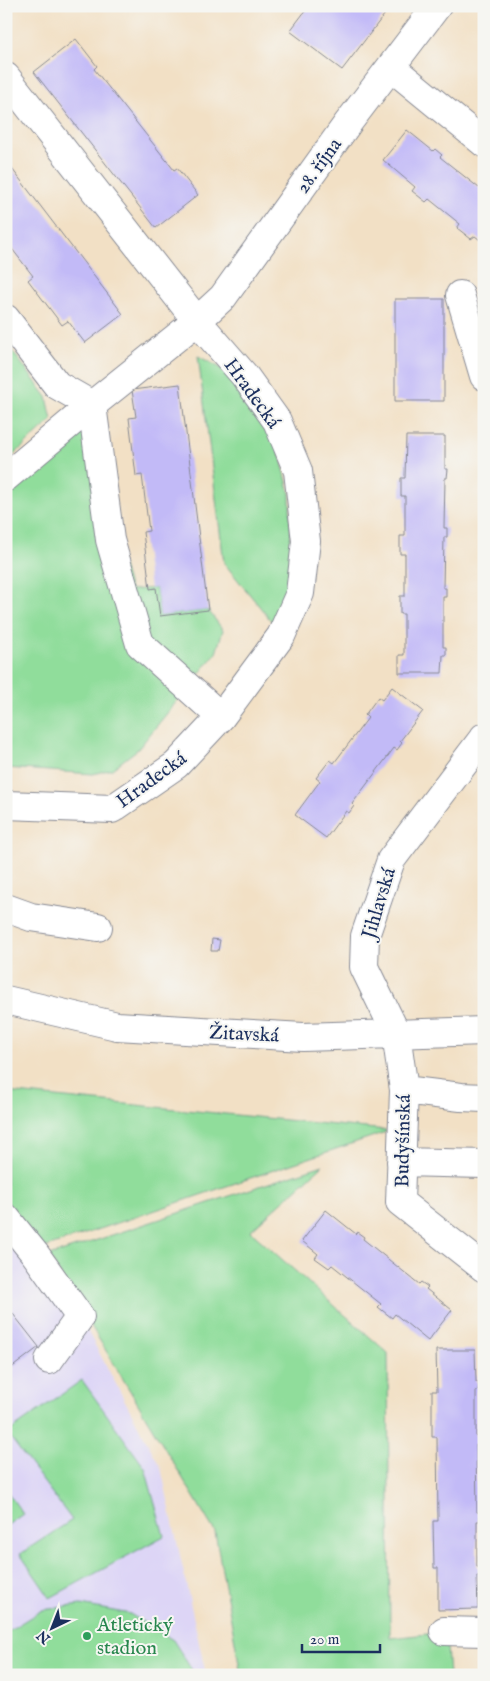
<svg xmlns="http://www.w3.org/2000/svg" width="490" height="1681" viewBox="0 0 490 1681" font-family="'IM FELL English',serif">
<rect width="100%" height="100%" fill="#f6f6f2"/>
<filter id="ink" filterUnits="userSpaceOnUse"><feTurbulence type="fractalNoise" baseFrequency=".02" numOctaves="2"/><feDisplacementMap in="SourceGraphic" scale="10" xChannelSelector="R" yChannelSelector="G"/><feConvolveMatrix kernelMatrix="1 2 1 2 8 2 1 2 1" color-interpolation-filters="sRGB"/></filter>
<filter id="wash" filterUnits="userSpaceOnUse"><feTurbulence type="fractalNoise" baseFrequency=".0096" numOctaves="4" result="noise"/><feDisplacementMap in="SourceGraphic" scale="20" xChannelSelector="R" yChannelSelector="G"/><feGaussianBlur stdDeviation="1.12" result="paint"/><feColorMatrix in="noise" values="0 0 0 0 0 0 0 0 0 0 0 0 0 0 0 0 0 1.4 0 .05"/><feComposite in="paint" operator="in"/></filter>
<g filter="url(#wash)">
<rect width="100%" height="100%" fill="#f2e0c5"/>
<path fill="#ddd5f6" d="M 6,1219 L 80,1317 L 161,1468 L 206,1675 L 6,1675 Z"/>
<path fill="#90dd9b" stroke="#56867c" d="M 6,343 L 47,397 L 52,420 L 6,462 Z
M 198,356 L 217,366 L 231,376 L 278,447 L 290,493 L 291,579 L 273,623 L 224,563 Z
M 82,427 L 130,590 L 156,588 L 160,616 L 208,610 L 223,630 L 216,653 L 138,749 L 112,769 L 93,774 L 6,768 L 6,491 Z
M 6,1092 L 386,1130 L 386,1132 L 41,1249 L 6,1203 Z
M 323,1165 L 250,1231 L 388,1353 L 390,1638 L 446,1632 L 449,1675 L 241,1675 L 215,1532 L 49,1256 Z
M 82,1380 L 145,1468 L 164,1536 L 50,1598 L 20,1554 L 72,1520 L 7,1433 Z
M 6,1490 L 23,1514 L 6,1526 Z
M 81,1605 L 130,1614 L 173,1640 L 195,1675 L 6,1675 L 6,1633 L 8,1631 L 42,1610 Z"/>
<g id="blocks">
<path fill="#c2baf7" d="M 309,6 L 391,6 L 342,70 L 290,31 Z
M 76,39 L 97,66 L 94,69 L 174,170 L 177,168 L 198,195 L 156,228 L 34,72 Z
M 407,130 L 433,151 L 435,149 L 442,155 L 440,157 L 479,188 L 480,186 L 484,189 L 484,243 L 475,236 L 471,239 L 457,228 L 460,224 L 429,199 L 426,202 L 412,191 L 415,187 L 383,160 Z
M 6,161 L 123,314 L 85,343 L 68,321 L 62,325 L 28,280 L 33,276 L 6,241 Z
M 395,299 L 444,299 L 444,401 L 395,401 Z
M 180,384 L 208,610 L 160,616 L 156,588 L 150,589 L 143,532 L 149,531 L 142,475 L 136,476 L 129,418 L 136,417 L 132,390 Z
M 406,436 L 445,436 L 445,469 L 448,469 L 447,478 L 445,478 L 444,528 L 447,528 L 447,537 L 444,537 L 443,588 L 446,588 L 446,597 L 443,597 L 443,647 L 446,647 L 446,655 L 443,655 L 442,673 L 399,673 L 399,655 L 404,655 L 404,614 L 400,614 L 400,596 L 405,596 L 405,554 L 400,554 L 400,536 L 405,536 L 405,496 L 401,496 L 401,478 L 405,478 Z
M 392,687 L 423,711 L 400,741 L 402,743 L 397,750 L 394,748 L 352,804 L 354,806 L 349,813 L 346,811 L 326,838 L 295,815 L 320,781 L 316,778 L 330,760 L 334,763 L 368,718 L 365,715 L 378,697 L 382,700 Z
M 212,939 L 220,940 L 218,951 L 211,951 Z
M 326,1210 L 356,1234 L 357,1232 L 364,1237 L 363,1239 L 419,1284 L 421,1282 L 428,1287 L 426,1289 L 452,1310 L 428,1341 L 395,1314 L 392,1318 L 378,1307 L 381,1304 L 332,1265 L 329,1268 L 315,1258 L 318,1254 L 302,1241 Z
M 6,1305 L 39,1347 L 6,1372 Z
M 436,1350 L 475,1350 L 476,1382 L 479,1382 L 478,1391 L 476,1391 L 476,1437 L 479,1437 L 479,1445 L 476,1445 L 477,1512 L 480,1513 L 480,1521 L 477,1521 L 477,1567 L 480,1567 L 480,1576 L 477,1576 L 478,1609 L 438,1610 L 438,1568 L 434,1568 L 433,1521 L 438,1521 L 437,1437 L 432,1437 L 432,1391 L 437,1391 Z"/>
</g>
</g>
<g filter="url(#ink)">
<use href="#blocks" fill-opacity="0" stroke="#868892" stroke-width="1"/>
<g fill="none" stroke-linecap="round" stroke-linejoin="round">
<g stroke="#868892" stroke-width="30">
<path id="minor" d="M 391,67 L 484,143
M 6,77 L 197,321 L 244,375 L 277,421 L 298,471 L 306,541 L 300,593 L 281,636 L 221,717 L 176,765 L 112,809 L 6,805
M 460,295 L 484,376
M 6,319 L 57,385 L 92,405 L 6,477
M 221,717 L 140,644 L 110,540 L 92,405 L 197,321 L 223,297 L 348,123 L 437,6
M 484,737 L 391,860 L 365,936 L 364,967 L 396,1033 L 404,1090 L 400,1202 L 484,1268
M 6,908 L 31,917 L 98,927
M 6,1000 L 117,1026 L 303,1037 L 484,1031
M 404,1090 L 461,1097 L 484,1098
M 401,1162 L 484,1164
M 6,1218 L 35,1254 L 80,1317 L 49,1360
M 444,1631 L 484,1632"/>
</g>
<use href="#minor" stroke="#fff" stroke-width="28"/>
</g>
</g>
<circle fill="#2e9e5b" stroke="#f6f6f2" stroke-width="2" cx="87" cy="1636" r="5"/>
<g text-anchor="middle" stroke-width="4" stroke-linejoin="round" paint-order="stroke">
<g font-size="20" fill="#1b2f5e" stroke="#f6f6f2">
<text transform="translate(318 165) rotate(-54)" y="7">28. října</text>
<text transform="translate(253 393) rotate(54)" y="7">Hradecká</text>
<text transform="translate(151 779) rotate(-36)" y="7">Hradecká</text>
<text transform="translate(378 903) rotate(-73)" y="7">Jihlavská</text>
<text transform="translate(244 1033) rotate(3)" y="7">Žitavská</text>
<text transform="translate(402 1141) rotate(-89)" y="7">Budyšínská</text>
</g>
<g font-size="20" fill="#27864d" stroke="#f6f6f2" text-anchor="start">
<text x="97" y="1631">Atletický<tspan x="97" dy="23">stadion</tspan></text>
</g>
</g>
<rect width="490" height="1681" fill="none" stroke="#f6f6f2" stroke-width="25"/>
<g transform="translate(52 1628) rotate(223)" stroke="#f6f6f2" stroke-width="4" paint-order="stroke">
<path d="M0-4L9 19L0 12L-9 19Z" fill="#1b2f5e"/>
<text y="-8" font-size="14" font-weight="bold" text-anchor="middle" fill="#1b2f5e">N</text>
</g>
<path d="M302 1644v8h78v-8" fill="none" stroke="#1b2f5e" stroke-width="2.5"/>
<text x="310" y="1644" font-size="15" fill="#1b2f5e" stroke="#f6f6f2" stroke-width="4" paint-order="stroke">20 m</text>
</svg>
